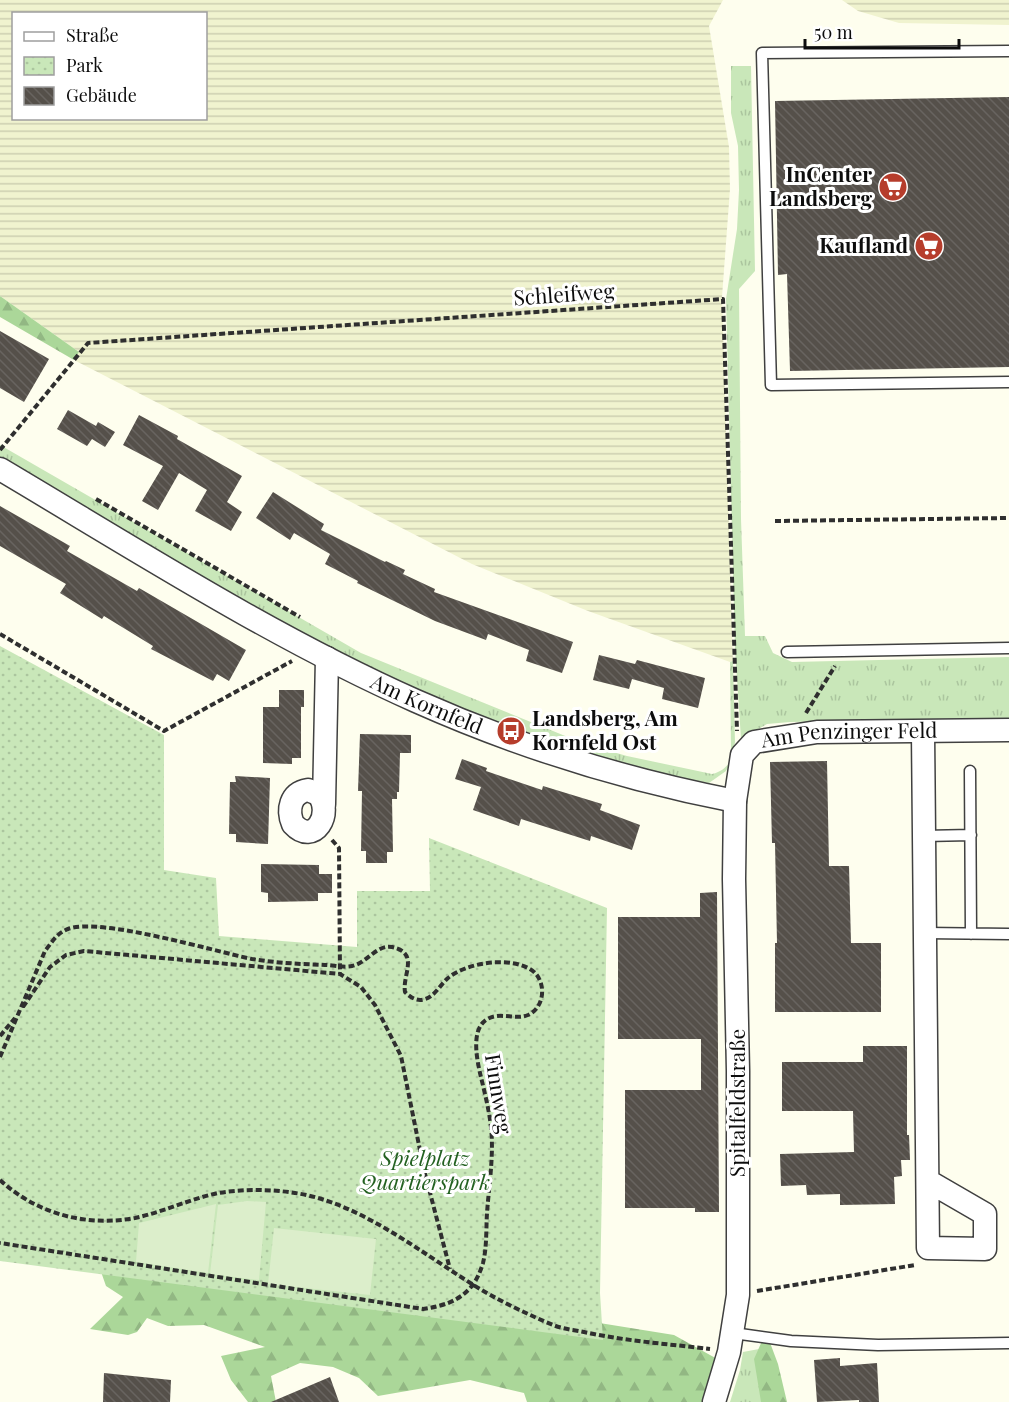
<svg xmlns="http://www.w3.org/2000/svg" width="1009" height="1402" viewBox="0 0 1009 1402" font-family="'Playfair Display',serif">
<defs>
<pattern id="farmland-rules" width="6" height="5" patternUnits="userSpaceOnUse" patternTransform="scale(1.5)"><rect width="6" height="5" fill="#f0f3cf"/><path d="M0 2.5h6" fill="none" stroke="#cdcfb1"/></pattern>
<pattern id="grass-tufts" width="24" height="20" patternUnits="userSpaceOnUse" patternTransform="scale(1.5)"><rect width="24" height="20" fill="#c9e7b9"/><path d="M3 7l-1-3M5 7V3M7 7l1-3M15 17l-1-3M17 17v-4M19 17l1-3" fill="none" stroke="#abc59e"/></pattern>
<pattern id="forest-firs" width="22" height="20" patternUnits="userSpaceOnUse" patternTransform="scale(1.5)"><rect width="22" height="20" fill="#abd799"/><path d="M5 1l3.5 6h-7zM16 11l3.5 6h-7z" fill="#92b783"/></pattern>
<pattern id="park-dots" width="8" height="8" patternUnits="userSpaceOnUse" patternTransform="scale(1.5)"><rect width="8" height="8" fill="#c9e7b9"/><path d="M2 2h.1M6 6h.1" fill="none" stroke="#abc59e" stroke-width="1.8" stroke-linecap="round"/></pattern>
<pattern id="building-back-hatch" width="6" height="6" patternUnits="userSpaceOnUse" patternTransform="scale(1.5)"><rect width="6" height="6" fill="#55504a"/><path d="M-1 5l2 2M0 0l6 6M5-1l2 2" fill="none" stroke="#686460"/></pattern>
</defs>
<rect width="100%" height="100%" fill="#fefeee"/>
<path fill="url(#farmland-rules)" fill-rule="evenodd" d="M 0,0 L 723,0 L 709,26 L 729,147 L 730,189 L 722,297 L 733,661 L 730,662 L 588,611 L 472,564 L 74,360 L 79,352 L 0,296 ZM 14,14 L 206,14 L 206,118 L 14,118 Z
M 842,0 L 1009,0 L 1009,25 L 899,23 L 858,11 Z"/>
<path fill="url(#grass-tufts)" d="M 731,66 L 751,66 L 755,271 L 739,289 L 741,519 L 745,636 L 765,636 L 773,653 L 792,662 L 1009,657 L 1009,719 L 790,722 L 767,724 L 741,739 L 735,649 L 726,299 L 737,229 L 739,190 L 738,146 L 731,113 Z
M 0,445 L 361,653 L 585,744 L 627,756 L 712,774 C 725,771 729,764 735,753 L 737,754 L 726,771 L 709,783 L 669,776 L 594,756 L 468,713 L 316,643 L 0,460 Z
M 733,661 L 735,743 L 731,752 L 730,662 Z
M 759,1349 L 769,1402 L 730,1402 L 740,1370 L 743,1352 Z"/>
<path fill="url(#forest-firs)" d="M 0,296 L 79,352 L 74,360 L 0,317 Z
M 99,1266 L 487,1305 L 674,1335 L 719,1360 L 707,1402 L 527,1402 L 524,1393 L 470,1380 L 378,1396 L 359,1378 L 333,1367 L 300,1363 L 271,1376 L 276,1402 L 248,1402 L 231,1380 L 221,1356 L 265,1347 L 204,1325 L 168,1326 L 147,1318 L 137,1332 L 128,1335 L 90,1329 L 123,1297 L 106,1286 Z
M 766,1332 L 778,1364 L 787,1402 L 761,1402 L 754,1359 Z"/>
<path fill="url(#park-dots)" d="M 0,646 L 164,735 L 164,870 L 216,878 L 219,936 L 357,947 L 357,891 L 430,891 L 429,838 L 607,908 L 600,1293 L 603,1340 L 0,1261 Z"/>
<path fill="#dceecb" d="M 247,1201 L 266,1202 L 259,1280 L 210,1274 L 218,1205 Z
M 216,1204 L 208,1273 L 136,1262 L 139,1223 Z
M 274,1228 L 376,1239 L 370,1295 L 268,1284 Z"/>
<path fill="url(#building-back-hatch)" d="M 1009,97 L 1009,367 L 790,371 L 787,274 L 778,275 L 775,101 Z
M 0,331 L 49,359 L 24,402 L 0,388 Z
M 68,410 L 96,426 L 98,422 L 115,432 L 105,447 L 92,439 L 87,446 L 57,429 Z
M 139,415 L 178,436 L 177,439 L 242,476 L 227,502 L 242,512 L 231,531 L 195,511 L 207,490 L 179,473 L 158,510 L 142,501 L 163,466 L 123,445 Z
M 273,492 L 324,524 L 321,530 L 385,562 L 386,561 L 405,570 L 403,574 L 435,589 L 434,592 L 573,642 L 562,673 L 526,661 L 529,650 L 488,634 L 486,640 L 435,621 L 357,583 L 358,581 L 325,564 L 330,554 L 294,533 L 290,540 L 256,518 Z
M 0,506 L 70,546 L 67,551 L 137,591 L 139,588 L 246,650 L 229,681 L 217,674 L 213,681 L 151,649 L 153,646 L 104,616 L 102,619 L 60,593 L 66,584 L 0,546 Z
M 599,655 L 635,664 L 637,660 L 705,678 L 698,708 L 662,699 L 664,688 L 632,679 L 629,689 L 593,680 Z
M 279,690 L 304,690 L 304,707 L 301,707 L 301,758 L 292,758 L 292,764 L 263,763 L 263,707 L 279,707 Z
M 360,734 L 411,735 L 411,753 L 400,753 L 399,792 L 397,792 L 397,799 L 392,799 L 393,852 L 387,852 L 387,863 L 366,863 L 366,851 L 361,851 L 362,791 L 358,791 Z
M 462,759 L 487,768 L 486,771 L 542,790 L 543,786 L 602,804 L 600,810 L 640,825 L 632,850 L 591,836 L 590,841 L 521,819 L 519,826 L 473,810 L 481,787 L 455,779 Z
M 827,761 L 829,866 L 849,866 L 851,943 L 881,943 L 881,1012 L 775,1012 L 775,943 L 777,943 L 775,843 L 772,843 L 770,762 Z
M 235,776 L 270,778 L 268,844 L 236,842 L 236,834 L 229,834 L 230,782 L 236,782 Z
M 261,864 L 319,865 L 319,874 L 332,874 L 332,893 L 318,893 L 318,901 L 268,902 L 268,893 L 261,892 Z
M 717,892 L 719,1212 L 695,1212 L 695,1208 L 625,1208 L 625,1090 L 701,1090 L 701,1039 L 618,1039 L 618,917 L 700,917 L 700,893 Z
M 863,1046 L 907,1046 L 907,1135 L 909,1135 L 910,1160 L 901,1160 L 902,1176 L 894,1177 L 895,1204 L 840,1205 L 840,1194 L 807,1195 L 806,1185 L 781,1186 L 780,1154 L 854,1152 L 853,1111 L 782,1111 L 782,1062 L 863,1062 Z
M 840,1358 L 840,1366 L 877,1363 L 879,1402 L 859,1402 L 859,1400 L 817,1402 L 814,1360 Z
M 104,1373 L 171,1380 L 170,1402 L 103,1402 Z
M 330,1377 L 339,1402 L 271,1402 Z"/>
<g fill="none" stroke-linecap="round" stroke-linejoin="round">
<g stroke="#404040" stroke-width="13">
<path id="service" d="M 1009,51 L 762,53 L 771,385 L 1009,382
M 787,652 L 1009,648
M 970,771 L 971,934
M 924,836 L 971,835
M 925,933 L 1009,934
M 733,1333 L 791,1341 L 878,1345 L 1009,1343"/>
</g>
<g stroke="#404040" stroke-width="25">
<g id="minor">
<path id="s1" d="M 0,469 C 135,549 272,637 416,701 C 517,746 627,780 735,801"/>
<path d="M 923,732 C 925,904 927,1076 928,1248 L 985,1249 L 985,1214 L 928,1181"/>
<path d="M 308,790 L 318,794 C 334,813 314,847 293,824 C 287,810 290,793 308,790 Z"/>
<path d="M 324,804 L 327,658"/>
<path id="s2" d="M 714,1402 L 729,1352 L 738,1295 L 738,1071 L 734,879 L 735,801 L 742,755 L 754,742 L 817,732 L 1009,730"/>
</g>
</g>
<path stroke="#2f2f2f" stroke-width="4" stroke-dasharray="6 3" stroke-linecap="butt" d="M 0,450 L 88,343 L 723,299 L 737,731
M 96,499 L 300,617
M 775,521 L 1009,518
M 0,634 L 164,731 L 292,661
M 806,713 L 835,666
M 332,840 L 339,848 L 340,974
M 23,1007 L 50,967 L 66,955 L 84,951 L 340,974 L 361,987 L 375,1005 L 401,1056 L 424,1170 L 450,1269
M 0,1036 L 15,1018
M 0,1057 L 45,951 C 52,942 57,933 68,929 C 100,917 213,951 252,959 C 276,963 301,964 325,965 C 333,965 344,968 352,966 C 367,963 377,944 392,947 C 420,953 402,975 405,992 C 410,997 417,1002 425,999 C 435,996 440,985 448,978 C 467,962 514,955 534,972 C 547,984 544,1008 528,1015 C 518,1019 508,1015 497,1016 C 469,1019 476,1055 480,1073 C 484,1090 489,1109 491,1127 C 494,1155 489,1185 487,1213 C 486,1229 487,1247 483,1263 C 481,1270 476,1282 471,1287 C 458,1302 442,1306 423,1309 L 0,1243
M 0,1180 C 37,1214 86,1227 135,1218 C 163,1212 190,1199 218,1193 C 243,1189 270,1189 295,1193 C 358,1202 419,1251 472,1284 C 493,1298 529,1315 553,1325 C 563,1329 574,1330 584,1332 C 625,1341 668,1344 710,1349
M 757,1291 L 915,1265"/>
<use href="#service" stroke="#fff" stroke-width="10"/>
<use href="#minor" stroke="#fff" stroke-width="22"/>
</g>
<defs>
<g id="supermarket-disc" transform="scale(1.5)"><circle r="9.5" fill="#b63d2c" stroke="#fff"/><path d="M-6-5.5h2.5l.6 2H6L4.5 2H-2.5L-4.4-4H-6ZM-1.5 3.2a1.3 1.3 0 1 0 .1 0ZM3 3.2a1.3 1.3 0 1 0 .1 0Z" fill="#fff"/></g>
<g id="bus-disc" transform="scale(1.5)"><circle r="9.5" fill="#b63d2c" stroke="#fff"/><path d="M-5-6H5V4H4V6H2V4H-2V6H-4V4H-5ZM-3.5-4V0h7V-4ZM-3.5 1.2v1.5H-2V1.2ZM2 1.2v1.5H3.5V1.2Z" fill="#fff"/></g>
</defs>
<g fill-rule="evenodd">
<use href="#supermarket-disc" x="893" y="187"/>
<use href="#supermarket-disc" x="929" y="246"/>
<use href="#bus-disc" x="511" y="731"/>
</g>
<g text-anchor="middle" stroke-width="6" stroke-linejoin="round" paint-order="stroke">
<g font-size="21" font-weight="bold" fill="#0d0d0d" stroke="#fff" text-anchor="end">
<text x="872" y="182">InCenter<tspan x="872" dy="24">Landsberg</tspan></text>
<text x="908" y="253">Kaufland</text>
<text x="532" y="726" text-anchor="start">Landsberg, Am<tspan x="532" dy="24">Kornfeld Ost</tspan></text>
</g>
<g font-size="21" fill="#0d0d0d" stroke="#fff">
<text transform="translate(564 295) rotate(-4)" y="7">Schleifweg</text>
<text dy="7" stroke="none"><textPath href="#s1" startOffset="488">Am Kornfeld</textPath></text>
<text dy="7" stroke="none"><textPath href="#s2" startOffset="764">Am Penzinger Feld</textPath></text>
<text transform="translate(498 1094) rotate(81)" y="7">Finnweg</text>
<text transform="translate(738 1103) rotate(-90)" y="7">Spitalfeldstraße</text>
</g>
<g font-size="21" font-style="italic" fill="#236121" stroke="#fff">
<text x="425" y="1166">Spielplatz<tspan x="425" dy="24">Quartierspark</tspan></text>
</g>
</g>
<rect x="12" y="12" width="195" height="108" fill="#ffffff" stroke="#9e9e9e" stroke-width="1.5"/>
<rect x="24" y="32" width="30" height="9" fill="#ffffff" stroke="#9e9e9e" stroke-width="1.5"/>
<text x="66" y="42" font-size="18" fill="#0d0d0d">Straße</text>
<rect x="24" y="57" width="30" height="18" fill="url(#park-dots)" stroke="#9e9e9e" stroke-width="1.5"/>
<text x="66" y="72" font-size="18" fill="#0d0d0d">Park</text>
<rect x="24" y="87" width="30" height="18" fill="url(#building-back-hatch)" stroke="#9e9e9e" stroke-width="1.5"/>
<text x="66" y="102" font-size="18" fill="#0d0d0d">Gebäude</text>
<path d="M805 39v9h154v-9" fill="none" stroke="#0d0d0d" stroke-width="3"/>
<text x="814" y="39" font-size="18" fill="#0d0d0d" stroke="#ffffff" stroke-width="4.5" paint-order="stroke">50 m</text>
</svg>
